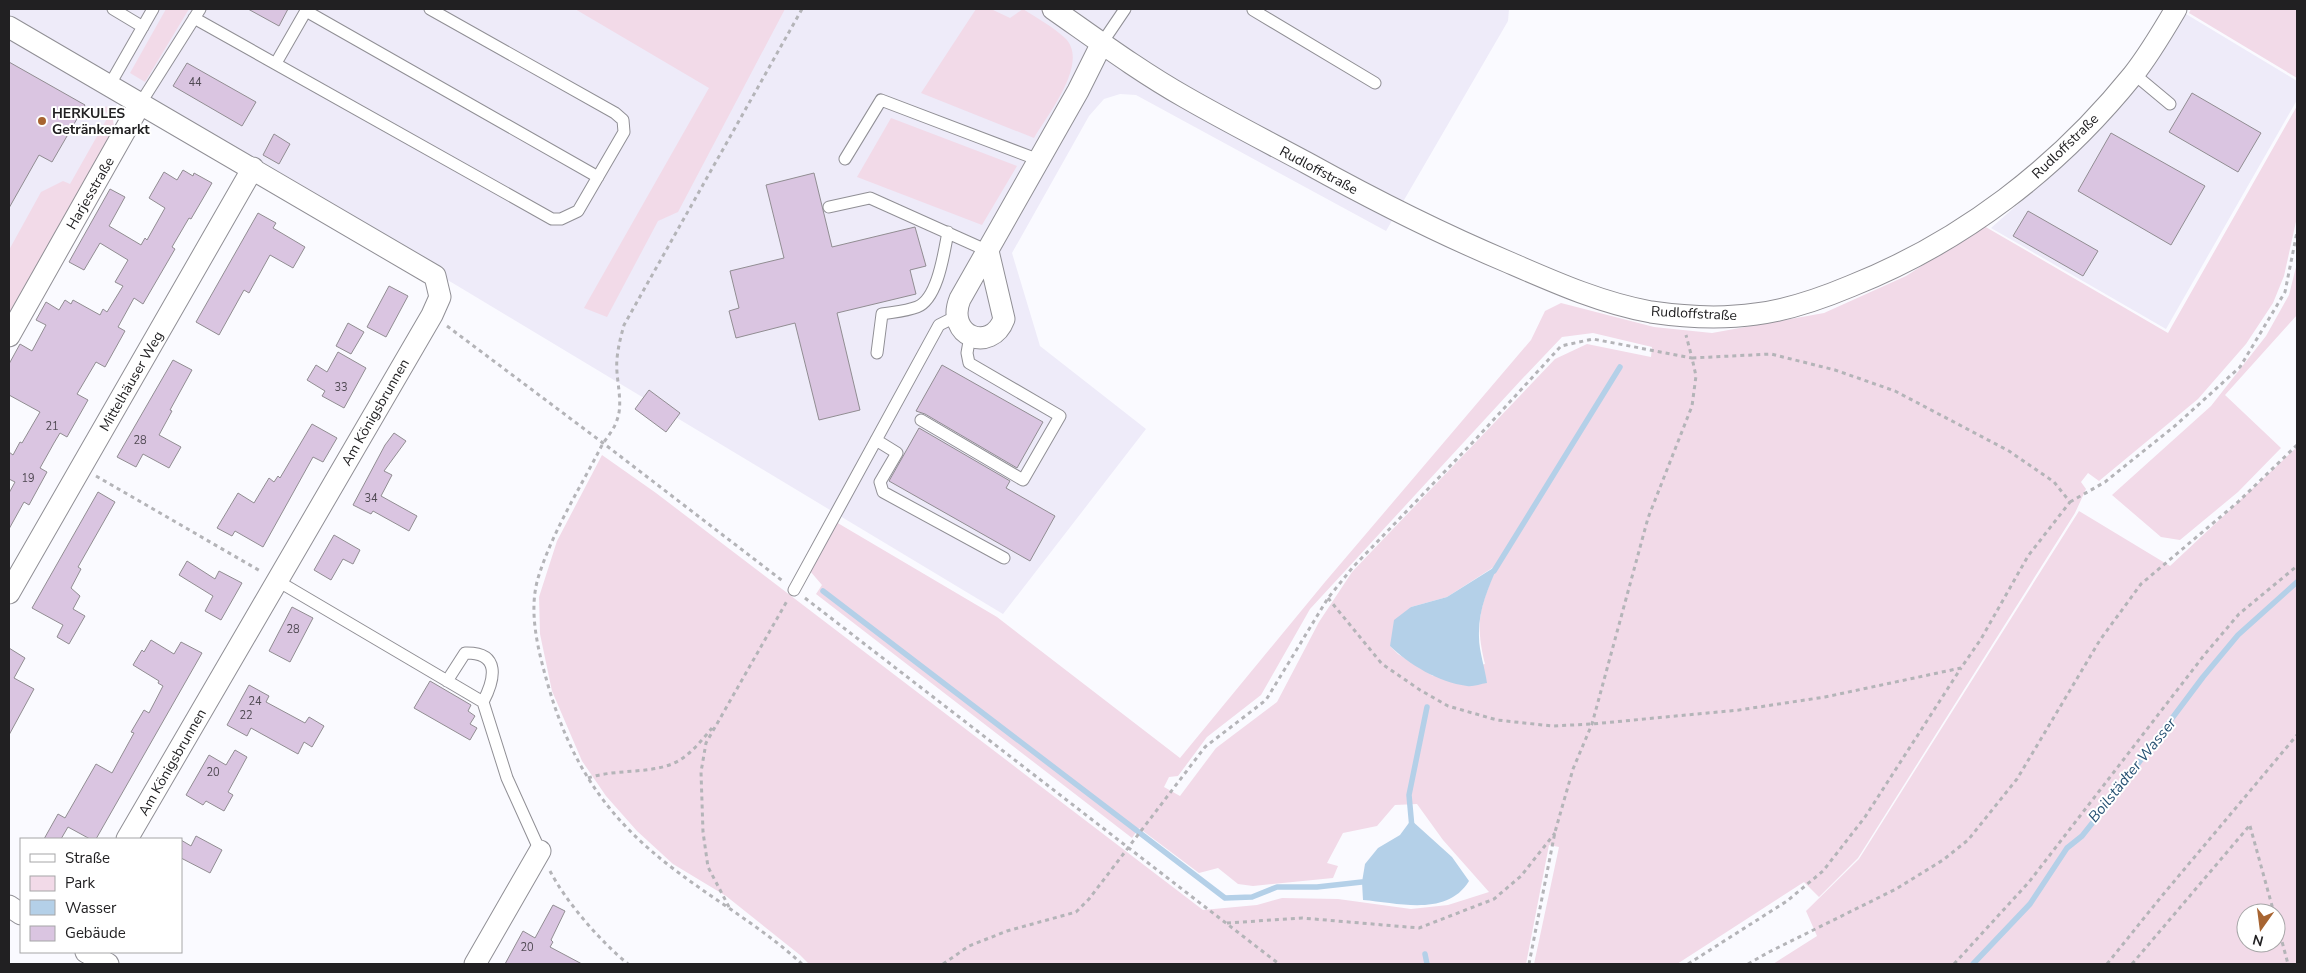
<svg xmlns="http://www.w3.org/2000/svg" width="2306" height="973" viewBox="0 0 2306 973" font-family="'Nunito Sans',sans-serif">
<rect width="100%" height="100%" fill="#fafaff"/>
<path fill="#eeebf9" d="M 9,9 L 1509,9 L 1508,21 L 1386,231 L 1136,95 L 1120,94 L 1104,99 L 1089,116 L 1012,253 L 1040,346 L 1146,429 L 1003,614 L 456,285 L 125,90 L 9,298 Z
M 2186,14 L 2297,81 L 2297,100 L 2166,329 L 1991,228 L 2075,154 L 2144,76 Z"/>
<path fill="#f2dae8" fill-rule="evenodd" d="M 166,9 L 189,9 L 145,82 L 130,73 Z
M 575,9 L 785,9 L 678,212 L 658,221 L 607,317 L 584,308 L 709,88 Z
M 976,9 L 991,9 L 1010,18 L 1023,9 C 1037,18 1053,27 1065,38 C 1090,62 1048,114 1034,138 L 921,93 Z
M 2191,9 L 2297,9 L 2297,78 L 2189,13 Z
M 106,106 L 112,112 L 114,127 L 118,120 L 116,109 L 122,116 L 9,322 L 9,250 L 41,192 L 63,181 L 70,184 L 109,115 L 104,110 Z
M 2297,106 L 2297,217 L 2284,276 L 2273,303 L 2246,344 L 2198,399 L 2099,481 L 2088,473 L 2081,482 L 2086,489 L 2075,513 L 1858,858 L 1819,897 L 1804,882 L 1677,964 L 1534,964 L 1559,847 L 1549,845 L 1526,964 L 809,964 L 800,955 L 726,896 L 673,864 L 637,831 L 606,796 L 582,761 L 552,691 L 540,634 L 539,597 L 557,541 L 602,455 L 656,493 L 1203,910 L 1257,905 L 1282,898 L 1338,899 L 1411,909 L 1448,905 L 1489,892 L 1443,840 L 1417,804 L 1395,805 L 1377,826 L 1343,833 L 1327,863 L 1338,866 L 1333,878 L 1253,886 L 1238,884 L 1218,868 L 1199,873 L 1139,828 L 1132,838 L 816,594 L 822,585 L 810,571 L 836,522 L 997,617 L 1180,758 L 1325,582 L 1531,340 L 1545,311 L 1561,303 L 1654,327 L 1712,333 L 1824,313 L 1906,276 L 1984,226 L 2168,333 ZM 1593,333 L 1652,347 L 1651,357 L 1587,344 L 1555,359 L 1352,572 L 1319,622 L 1277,702 L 1216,748 L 1180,796 L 1164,787 L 1169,777 L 1178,776 L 1207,737 L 1261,695 L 1310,609 L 1522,379 L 1562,337 ZM 1497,565 C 1481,607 1474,619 1485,664 L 1433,676 L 1398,654 L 1390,646 L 1411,607 L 1447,597 Z
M 891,118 L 1017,166 L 982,225 L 857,177 Z
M 2297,263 L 2297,315 L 2225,395 L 2281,448 L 2238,492 L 2180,540 L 2161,537 L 2112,495 L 2211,406 L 2266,336 L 2289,295 Z
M 2297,447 L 2297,964 L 1773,964 L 1817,936 L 1806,911 L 1859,859 L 2079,511 L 2170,566 ZM 2246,913 L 2276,913 L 2276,943 L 2246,943 Z"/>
<path fill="#b4d0e8" d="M 1498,565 C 1488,589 1478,610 1479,637 C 1479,651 1485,668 1487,683 C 1480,684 1473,687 1467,686 C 1438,682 1410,665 1390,646 L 1394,620 L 1411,607 L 1447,597 Z
M 1411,820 L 1452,857 L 1469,881 C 1447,917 1399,903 1363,900 L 1362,882 L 1365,864 L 1378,848 L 1400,835 Z"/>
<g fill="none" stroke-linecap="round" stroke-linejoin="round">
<path stroke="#b4d0e8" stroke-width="5.5" d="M 1494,571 L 1620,367
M 823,591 L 1225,898 L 1252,897 L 1277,887 L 1317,887 L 1362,882
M 1412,828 L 1409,795 L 1427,707
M 1425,954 L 1427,964
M 1973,964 L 2030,904 L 2067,848 L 2082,836 L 2113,797 L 2203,677 L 2238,635 L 2297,582"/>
</g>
<path fill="#dac5e1" stroke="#918d92" d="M 248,9 L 288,9 L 279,26 Z
M 9,62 L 85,105 L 52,162 L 39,155 L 9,208 Z
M 187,63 L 256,102 L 242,126 L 173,86 Z
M 2192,93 L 2261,133 L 2238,172 L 2169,132 Z
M 2111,133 L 2205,186 L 2171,245 L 2078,191 Z
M 274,134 L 290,144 L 279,164 L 263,155 Z
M 183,170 L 193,176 L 194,173 L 212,183 L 191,219 L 189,218 L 172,247 L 175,249 L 143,304 L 134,298 L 118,327 L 125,331 L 105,367 L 96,362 L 77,394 L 88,400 L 67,437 L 60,433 L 54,443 L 40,468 L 47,472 L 29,505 L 24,502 L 9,529 L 9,493 L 15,482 L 9,479 L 9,452 L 13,455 L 20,442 L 22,443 L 40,412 L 9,395 L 9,364 L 20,344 L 32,351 L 46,325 L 36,320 L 46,302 L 59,310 L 65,300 L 71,304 L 73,300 L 100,315 L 103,309 L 107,312 L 123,286 L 115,282 L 128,260 L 100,243 L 84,270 L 69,262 L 110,189 L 125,197 L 109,226 L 141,245 L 145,238 L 147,240 L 165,208 L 149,198 L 164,172 L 177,180 Z
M 814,173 L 832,247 L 915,227 L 926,266 L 910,270 L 916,294 L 837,313 L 860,410 L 819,420 L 795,323 L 736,338 L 729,311 L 739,308 L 730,271 L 784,258 L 766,185 Z
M 2028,211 L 2098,251 L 2083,276 L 2013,236 Z
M 258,213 L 276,223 L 273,228 L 305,247 L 293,268 L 270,255 L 249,293 L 244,290 L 219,335 L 196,322 Z
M 389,286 L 408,296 L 386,337 L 367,327 Z
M 348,323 L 364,332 L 351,354 L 336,346 Z
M 338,352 L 366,368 L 344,408 L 322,396 L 325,391 L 307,380 L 316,365 L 327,372 Z
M 173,360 L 192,370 L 170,410 L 172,411 L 159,435 L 181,447 L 169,468 L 143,454 L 136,467 L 117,457 Z
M 942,365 L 1043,422 L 1017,468 L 925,414 L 916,411 Z
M 649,390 L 680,413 L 666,432 L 635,409 Z
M 312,424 L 337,438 L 323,462 L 313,457 L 263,547 L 235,531 L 232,536 L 217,528 L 238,493 L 254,503 L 269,478 L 274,482 L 278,476 L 280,478 Z
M 919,428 L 1010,481 L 1006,488 L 1055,516 L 1030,561 L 889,481 Z
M 394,433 L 406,441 L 384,471 L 392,475 L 381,496 L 417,516 L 409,531 L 373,511 L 371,514 L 353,505 L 385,445 Z
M 98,492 L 115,502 L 78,567 L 81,569 L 71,588 L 80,596 L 73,609 L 85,616 L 69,644 L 57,637 L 63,625 L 32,608 Z
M 334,535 L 360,550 L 353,564 L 343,559 L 331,580 L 314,570 Z
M 187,561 L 215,579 L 219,571 L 242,583 L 221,620 L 205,611 L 213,596 L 179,575 Z
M 292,607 L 313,618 L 290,662 L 269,651 Z
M 151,640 L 174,654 L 181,642 L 202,653 L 96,839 L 90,839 L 68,827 L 61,839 L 44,839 L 58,814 L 65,818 L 96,764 L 112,773 L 134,733 L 131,732 L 144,710 L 149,713 L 163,686 L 158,683 L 159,681 L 133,665 L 142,650 L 144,652 Z
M 9,648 L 25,658 L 14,678 L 34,689 L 9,735 Z
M 430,681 L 471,705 L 468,711 L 475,716 L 470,724 L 477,728 L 470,740 L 414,708 Z
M 249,685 L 269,696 L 266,702 L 305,723 L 309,717 L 324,726 L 312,747 L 304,742 L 298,754 L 251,728 L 247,736 L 227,725 Z
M 235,750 L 247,757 L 228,792 L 233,795 L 224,811 L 206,801 L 203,805 L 186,795 L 209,755 L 226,765 Z
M 196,836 L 222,850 L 210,873 L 181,858 L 181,840 L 191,846 Z
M 553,905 L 565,911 L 551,940 L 553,942 L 550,947 L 582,964 L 505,964 L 523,931 L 535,938 Z"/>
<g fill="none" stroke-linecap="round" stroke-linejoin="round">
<g stroke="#908f95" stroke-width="13">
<path id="lane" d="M 113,9 L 143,27
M 1253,10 L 1375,83
M 306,11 L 598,177
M 194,18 L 552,219 L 561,219 L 578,211 L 624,132 L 623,120 L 615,113 L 430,9
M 1102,43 L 1125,9
M 276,63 L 307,9
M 2134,74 L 2170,104
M 109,86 L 153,9
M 140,104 L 200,9
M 845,159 L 881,100 L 1039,160
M 829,207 L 870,198 L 988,251
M 877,353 L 882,314 C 894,312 907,311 917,307 C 938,299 944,252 948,232
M 921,420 L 1023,480 L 1060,416 L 969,363 L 967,353 L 970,336
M 876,440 L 897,453 L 880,482 L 883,492 L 1004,558
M 276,580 L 483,702
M 794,590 L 939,325 L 957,316
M 447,681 L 465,653 C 501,652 495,679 483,702 L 507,778 L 540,851"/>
</g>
<g stroke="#908f95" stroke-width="23">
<path id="street" d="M 1053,9 C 1096,39 1139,71 1185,97 C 1225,120 1266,141 1307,163 C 1372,199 1439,233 1508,262 C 1554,282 1601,303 1651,312 C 1685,317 1722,319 1756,314 C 1789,310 1820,299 1851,286 C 1962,242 2058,168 2133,75 C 2149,55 2163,31 2176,9
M 9,27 L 435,276 L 440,297 L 432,315 L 127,839
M 988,251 L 1004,319 C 991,354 945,336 960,299 L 1078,91 L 1102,43
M 9,336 L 140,104
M 9,593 L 253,168
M 9,906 L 21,914
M 86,952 L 108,964
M 475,964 L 540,851"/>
</g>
<path stroke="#b4b4b8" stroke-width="3" stroke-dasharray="4 4" stroke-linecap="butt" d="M 802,9 L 624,325 C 621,336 618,347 617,359 C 615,378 624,402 617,420 C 614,430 606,438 601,447 C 580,488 553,531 539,575 C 528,608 537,646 546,678 C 569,762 606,818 675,870 C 717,902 763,928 802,964
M 447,326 L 603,443 L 784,582
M 96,476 L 262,572
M 2070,502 L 2105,482 L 2176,425 L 2240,367 L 2285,292 L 2297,232
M 805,598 L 1279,964
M 1328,598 L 1382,664 L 1420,690 L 1448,706 L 1497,720 L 1552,726 L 1592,724 L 1739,710 L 1825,697 L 1961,668 L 1981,639 L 2028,556 L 2070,502 L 2054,482 L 2009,451 L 1895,391 L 1835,370 L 1771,354 L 1692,358 L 1696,376 L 1692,406 L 1648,518 L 1592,724 L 1573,769 L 1555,832 L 1529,964
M 588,778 C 615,769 646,774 672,764 C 689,757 701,741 712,728
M 2250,826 L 2274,913
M 550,871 C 566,902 601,942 628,964
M 729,907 L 708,867 L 703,832 L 701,772 L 706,743 L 787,601
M 2276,919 L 2288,964
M 1227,923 L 1302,918 L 1419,928 L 1494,899 L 1521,876 L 1555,833
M 943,964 L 969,946 L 1007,931 L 1076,912 L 1089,899 L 1205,747 L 1266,700 L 1328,598 L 1353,567 L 1475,440 L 1561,346 L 1593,339 L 1692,358 L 1686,335
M 1688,964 L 1787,901 L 1823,871 L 1865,817 L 1961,668
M 1748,964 L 1769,952 L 1896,889 L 1943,860 L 1968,840 L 2017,779 L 2100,640 L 2141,584 L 2238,502 L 2297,445
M 1954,964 L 2029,882 L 2205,654 L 2239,614 L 2297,566
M 2107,964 L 2161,897 L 2297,735
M 2132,964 L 2250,825"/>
<use href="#lane" stroke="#fff" stroke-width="11"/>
<use href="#street" stroke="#fff" stroke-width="21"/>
</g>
<circle fill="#a76431" stroke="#fff" stroke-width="2" cx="42" cy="121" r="5"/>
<g text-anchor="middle" stroke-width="4" stroke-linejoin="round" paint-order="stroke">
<g font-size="11" fill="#4f4952">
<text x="195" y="86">44</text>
<text x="341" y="391">33</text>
<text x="52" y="430">21</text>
<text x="140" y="444">28</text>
<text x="28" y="482">19</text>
<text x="371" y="502">34</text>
<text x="293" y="633">28</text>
<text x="255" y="705">24</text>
<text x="246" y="719">22</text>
<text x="213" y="776">20</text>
<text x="527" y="951">20</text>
</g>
<g font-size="14" font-weight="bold" fill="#212022" stroke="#fff" text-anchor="start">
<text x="52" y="118">HERKULES<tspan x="52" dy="16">Getränkemarkt</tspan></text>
</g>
<g font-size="14" fill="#212022" stroke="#fff">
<text transform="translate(2065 146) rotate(-44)" y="5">Rudloffstraße</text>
<text transform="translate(1319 170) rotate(28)" y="5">Rudloffstraße</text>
<text transform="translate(90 193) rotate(-60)" y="5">Harjesstraße</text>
<text transform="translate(1694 313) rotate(3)" y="5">Rudloffstraße</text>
<text transform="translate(131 381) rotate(-60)" y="5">Mittelhäuser Weg</text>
<text transform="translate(375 412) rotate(-60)" y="5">Am Königsbrunnen</text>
<text transform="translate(172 762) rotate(-60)" y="5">Am Königsbrunnen</text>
</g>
<g font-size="15" font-style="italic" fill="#265173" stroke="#fff">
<text transform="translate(2132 770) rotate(-51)" y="5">Boilstädter Wasser</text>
</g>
</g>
<rect width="2306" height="973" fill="none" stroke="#212022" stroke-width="20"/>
<rect x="20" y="838" width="162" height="115" fill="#ffffff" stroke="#a6a6a7"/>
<rect x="30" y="854" width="25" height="8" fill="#ffffff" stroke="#a6a6a7"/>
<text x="65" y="863" font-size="15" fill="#212022">Straße</text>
<rect x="30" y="876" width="25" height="15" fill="#f2dae8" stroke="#a6a6a7"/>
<text x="65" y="888" font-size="15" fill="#212022">Park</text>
<rect x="30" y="900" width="25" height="15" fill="#b4d0e8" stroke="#a6a6a7"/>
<text x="65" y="913" font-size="15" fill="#212022">Wasser</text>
<rect x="30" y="926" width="25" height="15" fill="#dac5e1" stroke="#a6a6a7"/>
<text x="65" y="938" font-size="15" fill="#212022">Gebäude</text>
<g transform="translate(2261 928) rotate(194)"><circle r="24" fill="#ffffff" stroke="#a6a6a7"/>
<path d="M0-4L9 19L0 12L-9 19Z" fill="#a76431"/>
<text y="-8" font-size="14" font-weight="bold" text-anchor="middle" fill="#212022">N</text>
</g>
</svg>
